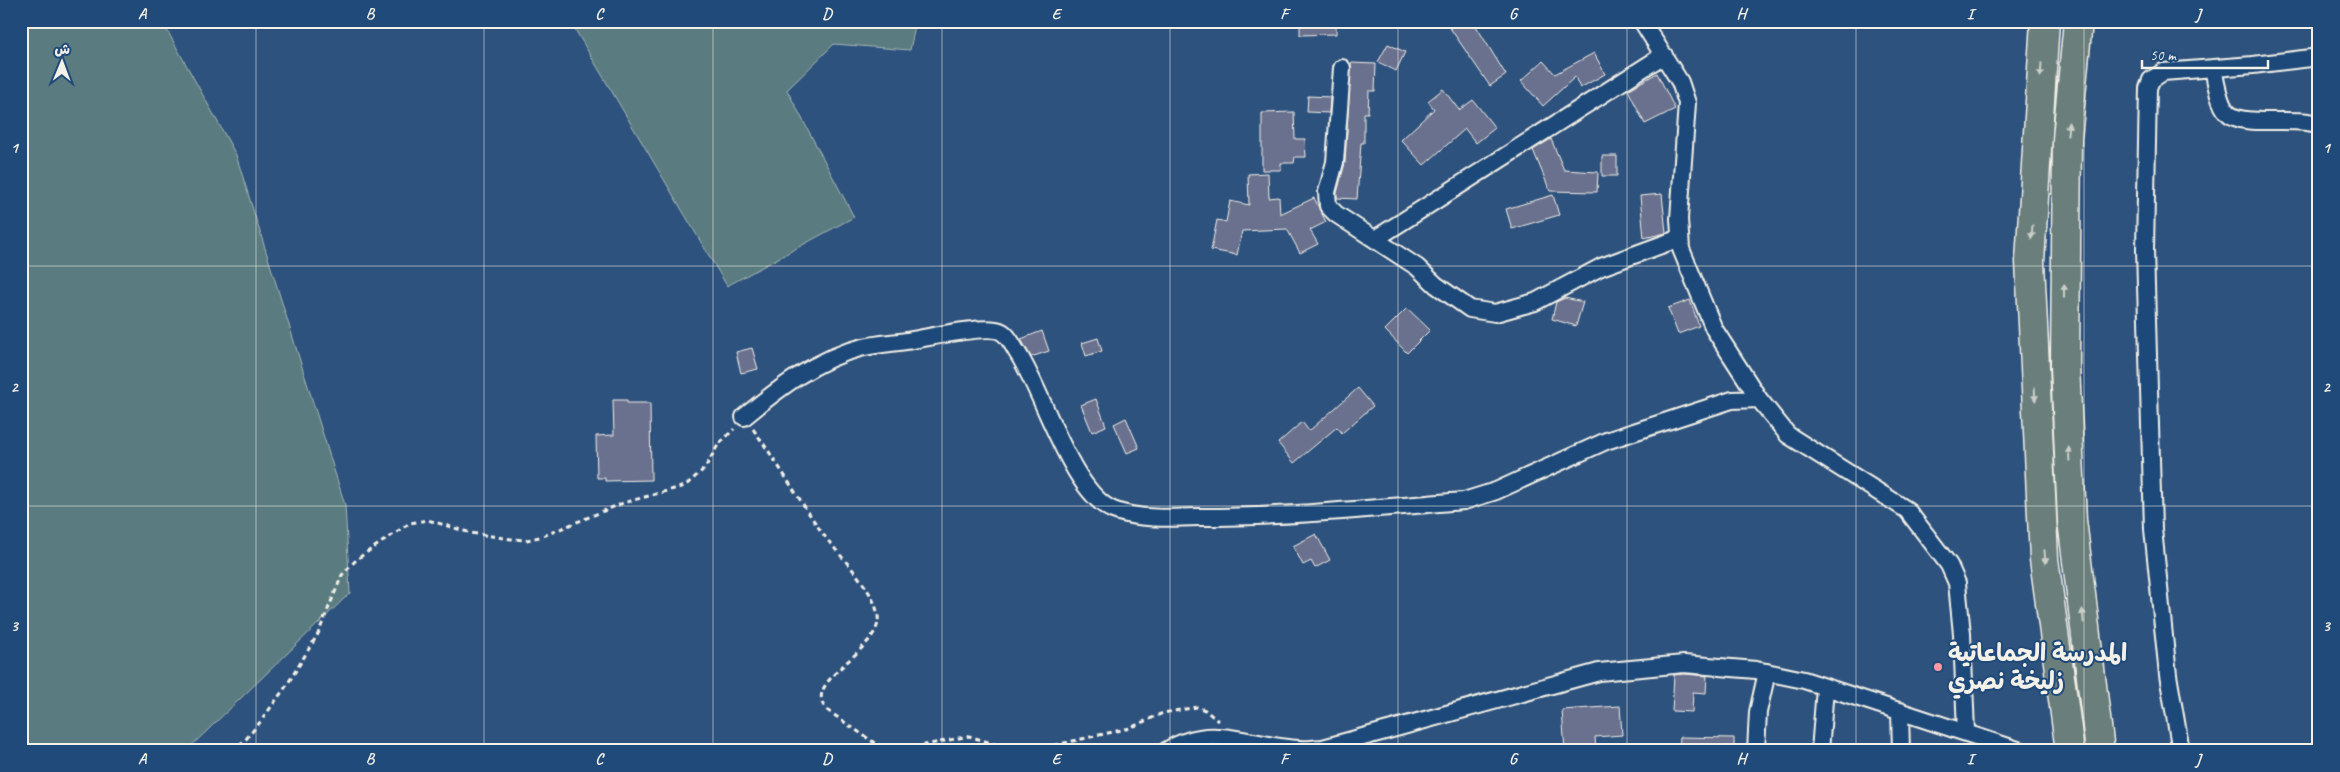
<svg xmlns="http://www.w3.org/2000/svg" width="2340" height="772" viewBox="0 0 2340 772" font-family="Caveat,'Playpen Sans Arabic',sans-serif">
<rect width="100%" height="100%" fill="#2e527e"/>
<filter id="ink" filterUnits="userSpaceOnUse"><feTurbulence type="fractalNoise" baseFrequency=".02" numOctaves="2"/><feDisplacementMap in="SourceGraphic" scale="10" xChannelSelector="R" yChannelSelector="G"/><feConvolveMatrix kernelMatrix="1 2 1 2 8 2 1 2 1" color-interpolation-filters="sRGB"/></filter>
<g filter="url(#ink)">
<path fill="#5a7c81" stroke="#a7b6b4" d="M 21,21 L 162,21 L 236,155 L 345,505 L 350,593 L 186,751 L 21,751 Z
M 570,21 L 916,21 L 910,50 L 834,44 L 787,90 L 854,217 L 727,286 Z"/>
<path fill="#6a718e" stroke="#f4f1e8" d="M 1300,21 L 1336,21 L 1336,34 L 1300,35 Z
M 1461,21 L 1473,21 L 1506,75 L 1490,86 L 1450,28 Z
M 1388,44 L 1405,52 L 1396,71 L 1378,62 Z
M 1594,53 L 1605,74 L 1580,88 L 1575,77 L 1543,106 L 1521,81 L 1543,61 L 1555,74 Z
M 1351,63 L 1376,64 L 1375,91 L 1369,91 L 1368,113 L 1364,113 L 1364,143 L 1361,143 L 1357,199 L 1337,198 L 1337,193 L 1345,163 Z
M 1657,73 L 1675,109 L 1645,124 L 1628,90 Z
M 1443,89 L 1459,110 L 1473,100 L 1495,128 L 1476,143 L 1465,129 L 1424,165 L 1401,140 L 1434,109 L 1428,101 Z
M 1308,96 L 1330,97 L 1329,113 L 1307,112 Z
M 1294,112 L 1295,139 L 1305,139 L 1306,157 L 1295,157 L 1294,163 L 1281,163 L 1281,170 L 1262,170 L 1262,113 Z
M 1551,139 L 1564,170 L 1598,172 L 1597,192 L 1550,191 L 1533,150 Z
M 1602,156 L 1617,156 L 1617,176 L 1602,176 Z
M 1268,173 L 1269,198 L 1279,197 L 1280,214 L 1314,198 L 1326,222 L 1310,230 L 1318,244 L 1300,253 L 1287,229 L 1242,231 L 1237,255 L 1211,250 L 1217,220 L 1226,222 L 1230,201 L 1249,205 L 1248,174 Z
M 1662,194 L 1666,233 L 1644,238 L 1640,196 Z
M 1553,195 L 1559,215 L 1512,229 L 1506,209 Z
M 1565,298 L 1583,302 L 1576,326 L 1552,319 L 1556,302 Z
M 1690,300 L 1699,326 L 1678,334 L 1668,308 Z
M 1407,308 L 1430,330 L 1407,353 L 1385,330 Z
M 1042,331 L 1049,351 L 1031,357 L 1021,339 Z
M 1098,338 L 1102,351 L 1086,356 L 1082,343 Z
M 752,348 L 758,369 L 741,373 L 736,352 Z
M 1358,388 L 1373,406 L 1342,433 L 1337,427 L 1294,463 L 1278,443 L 1302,422 L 1309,431 Z
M 1096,399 L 1106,426 L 1092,432 L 1081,405 Z
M 613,400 L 627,400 L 627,403 L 650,403 L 651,480 L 605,481 L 605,478 L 597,478 L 596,436 L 614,435 Z
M 1126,418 L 1139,448 L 1127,453 L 1114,424 Z
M 1316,534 L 1330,560 L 1315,568 L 1311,561 L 1303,565 L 1293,546 Z
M 1684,674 L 1707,676 L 1706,693 L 1693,692 L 1692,712 L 1672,711 L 1674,675 Z
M 1620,706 L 1622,735 L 1595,737 L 1596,751 L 1565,751 L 1562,710 Z
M 1680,737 L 1734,738 L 1734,751 L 1679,751 Z"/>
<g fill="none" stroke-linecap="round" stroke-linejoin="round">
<g stroke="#f4f1e8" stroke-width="20">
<path id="street" d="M 1642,21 L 1680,82 L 1687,103 L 1679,219 L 1681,249 L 1714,329 L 1759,399 L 1788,435 L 1907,510 L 1949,565 L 1957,583 L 1962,634 L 1966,732
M 1342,68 L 1335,162 L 1327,192 L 1328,206 L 1336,214 L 1417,267 L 1436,285 L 1470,309 L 1495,313 L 1535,302 L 1601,267 L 1680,238
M 2213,68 C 2216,81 2218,102 2227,112 C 2242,129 2296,115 2319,125
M 1375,239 L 1664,55
M 744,417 C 778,389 816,359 860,348 C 879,343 899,343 918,339 C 935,336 989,324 1002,332 C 1009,336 1013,346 1017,352 C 1043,391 1071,492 1113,510 C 1137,520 1176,518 1201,517 C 1289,517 1377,508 1464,501 L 1496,491 L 1606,441 L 1732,400 L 1759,399
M 1900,711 L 1901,751
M 1166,751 C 1213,721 1251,747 1299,749 C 1307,750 1315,748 1323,748 L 1599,672 L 1684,664 L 1756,670 L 1804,680 L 2021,751
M 1756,751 L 1758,712 L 1767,672
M 1820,751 L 1825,688
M 2181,751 L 2168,675 L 2153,529 L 2145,250 L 2148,88 L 2151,80 L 2163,72 L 2253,65 L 2319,57"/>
</g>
<g stroke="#f4f1e8" stroke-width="31">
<path id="highway" d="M 2045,21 L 2030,261 L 2044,559 L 2070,751
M 2078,21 L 2067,139 L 2065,365 L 2072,520 L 2100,751"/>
</g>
<path stroke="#f4f1e8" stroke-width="3" stroke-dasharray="5 4" stroke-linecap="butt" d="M 753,429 C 778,463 799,500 823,534 C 840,557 874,588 878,616 C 883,650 799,681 827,710 L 879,746 L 901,750 L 969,736 L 1010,749 L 1038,749 L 1130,728 L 1163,713 L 1197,707 L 1205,710 L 1218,721
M 232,751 L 246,739 L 261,721 L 287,685 L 318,634 L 342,575 L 357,559 L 410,523 L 428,520 L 471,533 L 511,539 L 527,540 L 543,536 L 623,503 L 685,486 L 705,468 L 718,445 L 734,429"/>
<use href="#street" stroke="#1f4a7a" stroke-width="16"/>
<use href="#highway" stroke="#6b7f7c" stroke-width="28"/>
</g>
<defs><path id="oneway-solid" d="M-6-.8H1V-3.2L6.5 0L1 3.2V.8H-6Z" transform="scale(1.25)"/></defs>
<g fill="#cbcfc8">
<use href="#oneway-solid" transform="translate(2041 70) rotate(94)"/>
<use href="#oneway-solid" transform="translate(2068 129) rotate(-85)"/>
<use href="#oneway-solid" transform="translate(2032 232) rotate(93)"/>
<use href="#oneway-solid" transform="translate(2064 291) rotate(-90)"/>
<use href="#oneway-solid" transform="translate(2035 394) rotate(87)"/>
<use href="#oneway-solid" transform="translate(2069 454) rotate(-93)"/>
<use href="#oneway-solid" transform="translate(2045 557) rotate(85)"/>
<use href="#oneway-solid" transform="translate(2083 616) rotate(-96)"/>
</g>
</g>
<path fill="none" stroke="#f4f1e8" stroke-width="1" stroke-opacity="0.55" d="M 256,21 L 256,751M 484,21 L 484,751M 713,21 L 713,751M 942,21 L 942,751M 1170,21 L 1170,751M 1398,21 L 1398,751M 1627,21 L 1627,751M 1856,21 L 1856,751M 2084,21 L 2084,751M 21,266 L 2319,266M 21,506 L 2319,506"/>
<circle fill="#ff9aa2" stroke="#1f4a7a" stroke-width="2" cx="1938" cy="667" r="5"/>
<g text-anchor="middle" stroke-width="4" stroke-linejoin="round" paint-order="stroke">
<g font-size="24" font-weight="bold" fill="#f4f1e8" stroke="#1f4a7a" text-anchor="start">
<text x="1948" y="661">المدرسة الجماعاتية<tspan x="1948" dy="28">زليخة نصري</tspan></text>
</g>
</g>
<rect width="2340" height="772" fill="none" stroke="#1f4a7a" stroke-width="55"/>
<g transform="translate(62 62) rotate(1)" stroke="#1f4a7a" stroke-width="4" paint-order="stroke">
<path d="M0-4L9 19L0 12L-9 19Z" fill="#f4f1e8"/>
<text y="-8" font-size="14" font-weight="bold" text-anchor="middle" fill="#f4f1e8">ش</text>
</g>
<path d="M2142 60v8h126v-8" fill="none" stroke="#f4f1e8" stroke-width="2.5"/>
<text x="2150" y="60" font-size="15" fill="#f4f1e8" stroke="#1f4a7a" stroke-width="4" paint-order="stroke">50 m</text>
<rect x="28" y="28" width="2284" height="716" fill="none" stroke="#f4f1e8" stroke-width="2"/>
<g font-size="16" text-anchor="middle" font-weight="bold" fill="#f4f1e8">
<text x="142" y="19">A</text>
<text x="370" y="19">B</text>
<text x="599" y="19">C</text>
<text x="827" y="19">D</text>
<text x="1056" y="19">E</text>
<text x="1284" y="19">F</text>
<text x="1513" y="19">G</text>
<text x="1741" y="19">H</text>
<text x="1970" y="19">I</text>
<text x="2198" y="19">J</text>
<text x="14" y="153">1</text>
<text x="2326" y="153">1</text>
<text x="14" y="392">2</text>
<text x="2326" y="392">2</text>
<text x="14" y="631">3</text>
<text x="2326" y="631">3</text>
<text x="142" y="764">A</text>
<text x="370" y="764">B</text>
<text x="599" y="764">C</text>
<text x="827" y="764">D</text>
<text x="1056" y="764">E</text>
<text x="1284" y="764">F</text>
<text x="1513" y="764">G</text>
<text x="1741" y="764">H</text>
<text x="1970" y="764">I</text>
<text x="2198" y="764">J</text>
</g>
</svg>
